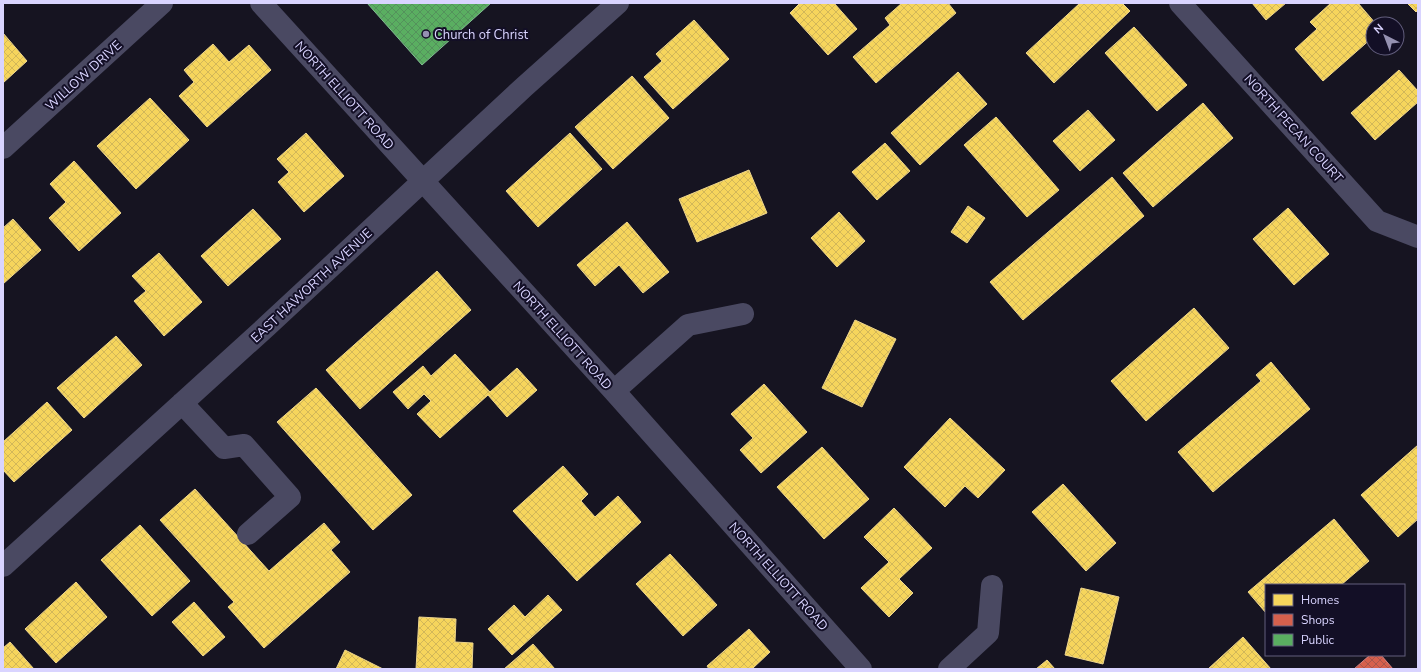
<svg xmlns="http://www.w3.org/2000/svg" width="1421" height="672" viewBox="0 0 1421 672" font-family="'Nunito Sans',sans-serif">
<defs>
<pattern id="homes-cross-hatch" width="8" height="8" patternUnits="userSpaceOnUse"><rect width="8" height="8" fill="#f6d55c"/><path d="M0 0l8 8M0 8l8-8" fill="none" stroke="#d2b759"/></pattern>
<pattern id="shops-cross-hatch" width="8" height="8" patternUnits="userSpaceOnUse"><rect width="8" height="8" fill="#d6604d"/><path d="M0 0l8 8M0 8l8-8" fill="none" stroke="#a9564d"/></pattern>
<pattern id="public-cross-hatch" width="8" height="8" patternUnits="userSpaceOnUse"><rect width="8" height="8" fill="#5aae61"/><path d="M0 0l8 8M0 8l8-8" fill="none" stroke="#54925c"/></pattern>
</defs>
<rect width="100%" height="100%" fill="#161421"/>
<path fill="url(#homes-cross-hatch)" stroke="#edd58d" d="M 800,3 L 834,3 L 857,29 L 828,55 L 790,13 Z
M 902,3 L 948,3 L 956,13 L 876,83 L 853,57 L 890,25 L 885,18 Z
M 1080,3 L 1122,3 L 1130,11 L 1054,83 L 1026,53 Z
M 1252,3 L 1286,3 L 1266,20 Z
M 1331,3 L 1358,3 L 1376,24 L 1373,24 L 1373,37 L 1323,81 L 1295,49 L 1317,29 L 1310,22 Z
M 1407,3 L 1418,3 L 1418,10 L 1416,12 Z
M 694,20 L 729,59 L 673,109 L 644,77 L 662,61 L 656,54 Z
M 1134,27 L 1187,85 L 1157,111 L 1105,53 Z
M 3,33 L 27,61 L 3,83 Z
M 213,44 L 229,62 L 249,45 L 271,70 L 207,127 L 179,96 L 194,82 L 184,70 Z
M 1399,70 L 1418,91 L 1418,102 L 1375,140 L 1351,113 Z
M 958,72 L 987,104 L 920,165 L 891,133 Z
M 632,76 L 669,118 L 613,169 L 575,127 Z
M 150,98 L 189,140 L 136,189 L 97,146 Z
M 1203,103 L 1233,138 L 1153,207 L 1123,173 Z
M 1088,110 L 1115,140 L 1080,171 L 1053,141 Z
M 996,117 L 1059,190 L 1027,217 L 964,145 Z
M 306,133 L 344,176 L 304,212 L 278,182 L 289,172 L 277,159 Z
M 570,133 L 602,169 L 538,227 L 506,191 Z
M 885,143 L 910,171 L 877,200 L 852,172 Z
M 74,161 L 121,213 L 79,251 L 49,218 L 66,202 L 50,184 Z
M 749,170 L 767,213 L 697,242 L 679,199 Z
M 1112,177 L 1144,216 L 1023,320 L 990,282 Z
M 968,206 L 985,218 L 967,243 L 951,232 Z
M 1288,208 L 1329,254 L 1294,285 L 1253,239 Z
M 253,209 L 281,239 L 228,286 L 201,256 Z
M 839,212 L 865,241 L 837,267 L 811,238 Z
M 13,219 L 41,250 L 3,284 L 3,228 Z
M 627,222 L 669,272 L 643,293 L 619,265 L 595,286 L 577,265 Z
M 159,253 L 202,302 L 164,336 L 134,301 L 146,291 L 132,276 Z
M 437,271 L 471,310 L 360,409 L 326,370 Z
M 1194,308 L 1229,348 L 1146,421 L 1111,381 Z
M 855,320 L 896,339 L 862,407 L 822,388 Z
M 116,336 L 142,365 L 84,418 L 57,388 Z
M 455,354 L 490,392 L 517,368 L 537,390 L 507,417 L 488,395 L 440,438 L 417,414 L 431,401 L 424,394 L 408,409 L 393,392 L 423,366 L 431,376 Z
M 1271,362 L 1310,409 L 1213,492 L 1178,452 L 1261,381 L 1256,375 Z
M 764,384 L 807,432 L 761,473 L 740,450 L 753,438 L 731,414 Z
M 316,388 L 412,495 L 373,530 L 277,422 Z
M 47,402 L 72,430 L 14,482 L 3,470 L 3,442 Z
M 950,418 L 1005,470 L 978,498 L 965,486 L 945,507 L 904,467 Z
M 1418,445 L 1418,519 L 1398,537 L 1361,495 Z
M 822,447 L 869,499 L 824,539 L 777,487 Z
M 563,466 L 588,494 L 581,501 L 595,517 L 618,496 L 641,522 L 577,581 L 513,511 Z
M 1063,484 L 1116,543 L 1086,571 L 1032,512 Z
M 195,489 L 269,571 L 324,523 L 340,542 L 331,550 L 350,572 L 264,648 L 228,607 L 234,602 L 160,520 Z
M 894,508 L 932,548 L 899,579 L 913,593 L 889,617 L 861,588 L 889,562 L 864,537 Z
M 1334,519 L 1369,561 L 1341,585 L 1266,585 L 1266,613 L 1248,592 Z
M 140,525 L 190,581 L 152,616 L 101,560 Z
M 670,554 L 717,605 L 683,636 L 636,584 Z
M 76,582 L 107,617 L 56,663 L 25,629 Z
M 1081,588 L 1119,597 L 1103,664 L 1065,655 Z
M 548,595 L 562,610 L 512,655 L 488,629 L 514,605 L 525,617 Z
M 194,602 L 225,637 L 203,656 L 172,622 Z
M 419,617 L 456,619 L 455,642 L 473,643 L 472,669 L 416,669 Z
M 749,629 L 770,652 L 752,669 L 709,669 L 707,666 Z
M 1243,637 L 1271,669 L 1208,669 Z
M 10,642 L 34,669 L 3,669 L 3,648 Z
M 533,644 L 555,669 L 504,669 Z
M 345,650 L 383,669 L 336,669 Z
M 1047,660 L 1055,669 L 1036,669 Z"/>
<path fill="url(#shops-cross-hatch)" stroke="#d78382" d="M 1370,655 L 1381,655 L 1393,669 L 1354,669 Z"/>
<path fill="url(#public-cross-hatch)" stroke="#80b990" d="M 367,3 L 491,3 L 422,65 Z"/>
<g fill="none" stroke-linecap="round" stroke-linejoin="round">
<path stroke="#4a4962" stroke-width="22" d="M 261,3 L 614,391 L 861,669
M 1180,3 L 1377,221 L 1418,237
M 3,148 L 162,3
M 614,391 L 688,325 L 743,314
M 182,403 L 224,448 L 244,445 L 290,497 L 248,534
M 3,566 L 267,326 L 524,87 L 618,3
M 949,669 L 988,633 L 992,586"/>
</g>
<circle fill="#9591b1" stroke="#130f26" stroke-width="1.5" cx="426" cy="34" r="4"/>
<g text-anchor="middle" stroke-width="4" stroke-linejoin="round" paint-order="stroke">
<g font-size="13" fill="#d9d4ff" stroke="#130f26" text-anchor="start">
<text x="434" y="39">Church of Christ</text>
</g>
<g font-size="13" fill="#d9d4ff" stroke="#130f26">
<text transform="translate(83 75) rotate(-42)" y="5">WILLOW DRIVE</text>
<text transform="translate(345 95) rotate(48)" y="5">NORTH ELLIOTT ROAD</text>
<text transform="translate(1294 128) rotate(48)" y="5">NORTH PECAN COURT</text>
<text transform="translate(311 285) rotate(-43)" y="5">EAST HAWORTH AVENUE</text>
<text transform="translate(563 335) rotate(48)" y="5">NORTH ELLIOTT ROAD</text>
<text transform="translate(779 576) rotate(48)" y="5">NORTH ELLIOTT ROAD</text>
</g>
</g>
<rect width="1421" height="672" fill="none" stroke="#d9d4ff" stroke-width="8"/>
<rect x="1265" y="584" width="140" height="72" fill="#130f26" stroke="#625e7d"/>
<rect x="1273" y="594" width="20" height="12" fill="#f6d55c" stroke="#625e7d"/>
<text x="1301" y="604" font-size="12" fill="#d9d4ff">Homes</text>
<rect x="1273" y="614" width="20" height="12" fill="#d6604d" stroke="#625e7d"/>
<text x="1301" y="624" font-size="12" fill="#d9d4ff">Shops</text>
<rect x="1273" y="634" width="20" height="12" fill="#5aae61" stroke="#625e7d"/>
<text x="1301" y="644" font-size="12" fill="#d9d4ff">Public</text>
<g transform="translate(1385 36) rotate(318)"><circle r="19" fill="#130f26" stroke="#625e7d"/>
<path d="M0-3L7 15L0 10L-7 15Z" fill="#9591b1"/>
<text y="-6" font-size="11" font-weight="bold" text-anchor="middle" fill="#d9d4ff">N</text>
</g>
</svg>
